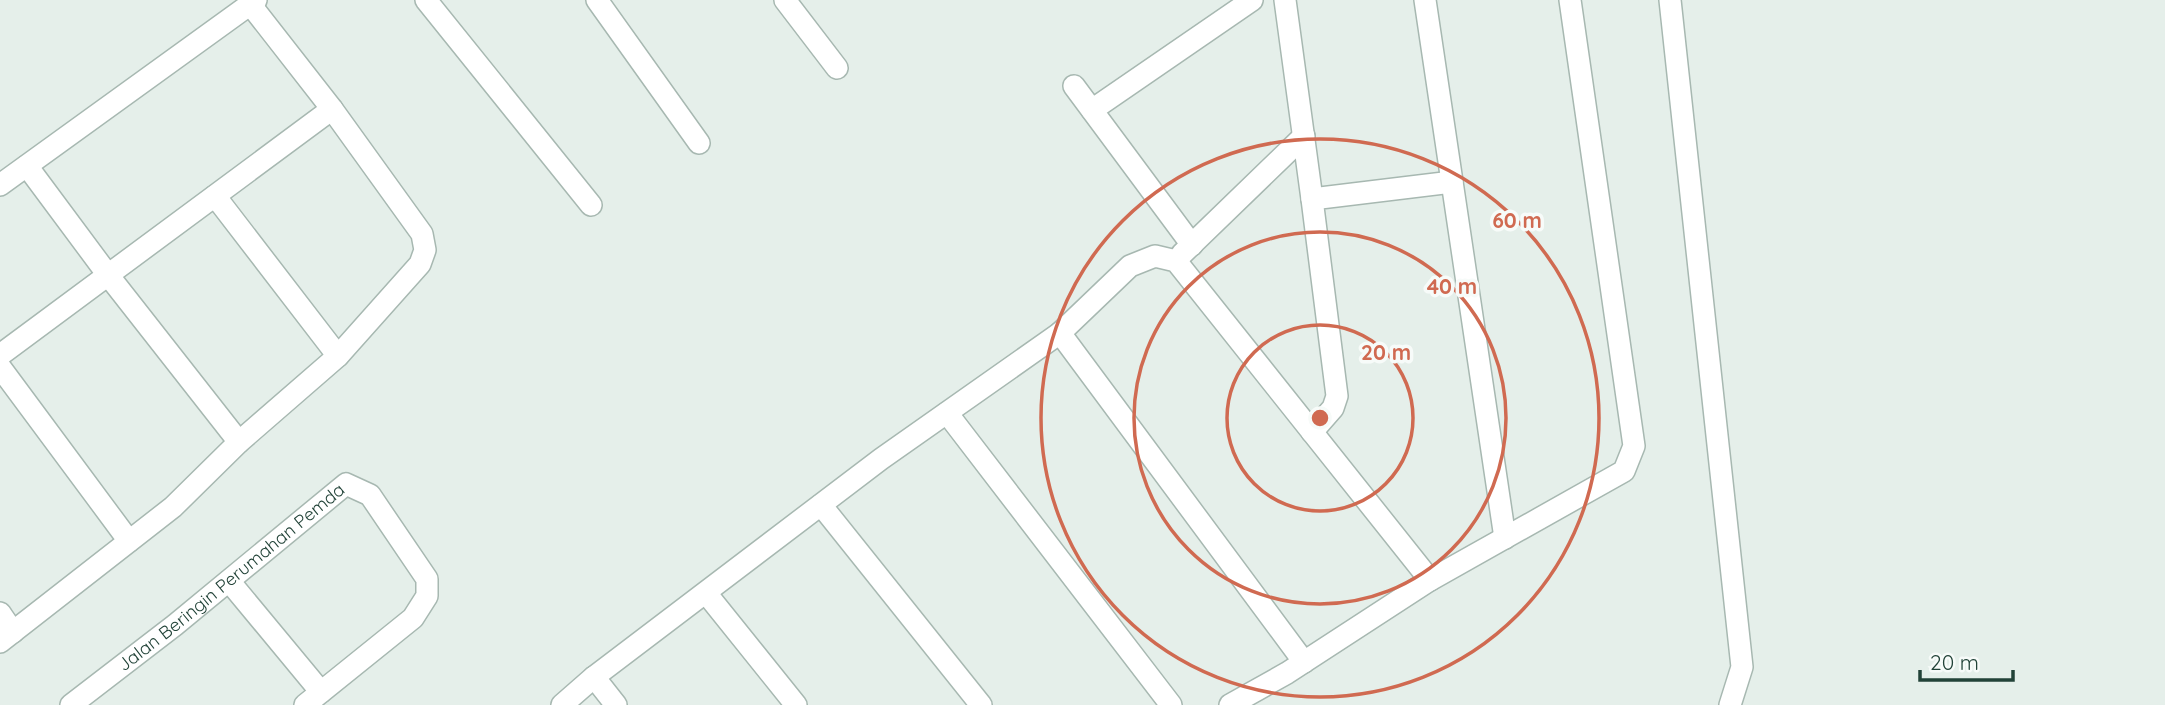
<svg xmlns="http://www.w3.org/2000/svg" width="2165" height="705" viewBox="0 0 2165 705" font-family="Quicksand,sans-serif">
<rect width="100%" height="100%" fill="#e5efea"/>
<g fill="none" stroke-linecap="round" stroke-linejoin="round">
<g stroke="#a7b8b1" stroke-width="24">
<g id="street">
<path d="M 426,0 L 591,205"/>
<path d="M 597,0 L 699,143"/>
<path d="M 785,0 L 837,68"/>
<path d="M 1285,0 L 1312,199"/>
<path d="M 1425,0 L 1505,538"/>
<path d="M 1670,0 L 1742,667 L 1730,705"/>
<path d="M 1074,86 L 1192,245"/>
<path d="M 1092,110 L 1252,0"/>
<path d="M 27,166 L 108,275 L 239,442"/>
<path d="M 0,185 L 256,0"/>
<path d="M 215,196 L 338,356"/>
<path d="M 1182,254 L 1304,136"/>
<path d="M 1060,333 L 1304,662"/>
<path d="M 0,355 L 332,109 L 250,4"/>
<path d="M 0,367 L 129,541"/>
<path d="M 947,413 L 1171,705"/>
<path d="M 1312,432 L 1333,408 L 1337,396 L 1312,199 L 1452,182"/>
<path d="M 821,505 L 981,705"/>
<path d="M 1430,580 L 1624,471 L 1634,446 L 1570,0"/>
<path d="M 229,581 L 321,692"/>
<path d="M 706,593 L 796,705"/>
<path d="M 0,613 L 13,632"/>
<path d="M 0,642 L 173,507 L 239,442 L 338,356 L 420,264 L 425,250 L 422,234 L 332,109"/>
<path d="M 594,677 L 616,705"/>
<path id="s1" d="M 71,705 L 175,625 L 346,484 L 370,495 L 427,579 L 427,596 L 413,618 L 305,705"/>
<path d="M 562,705 L 594,677 L 881,459 L 1060,333 L 1130,266 L 1155,256 L 1176,261 L 1430,580 L 1287,673 L 1230,705"/>
</g>
</g>
<use href="#street" stroke="#fff" stroke-width="21"/>
</g>
<g fill="none" stroke="#d06a51" stroke-width="3.5">
<circle cx="1320" cy="418" r="93"/>
<circle cx="1320" cy="418" r="186"/>
<circle cx="1320" cy="418" r="279"/>
</g>
<g text-anchor="middle" stroke-width="7" stroke-linejoin="round" paint-order="stroke">
<g font-size="18" fill="#224338" stroke="#f7fbf9">
<text dy="6" stroke="none"><textPath href="#s1" startOffset="205">Jalan Beringin Perumahan Pemda</textPath></text>
</g>
</g>
<circle cx="1320" cy="418" r="10" fill="#d06a51" stroke="#f7fbf9" stroke-width="3.5"/>
<g font-size="21" text-anchor="middle" font-weight="bold" fill="#d06a51" stroke="#f7fbf9" stroke-width="7" stroke-linejoin="round" paint-order="stroke">
<text x="1517" y="228">60 m</text>
<text x="1452" y="294">40 m</text>
<text x="1386" y="360">20 m</text>
</g>
<path d="M1920 670v10h93v-10" fill="none" stroke="#224338" stroke-width="3.5"/>
<text x="1930" y="670" font-size="21" fill="#224338" stroke="#f7fbf9" stroke-width="5" paint-order="stroke">20 m</text>
</svg>
